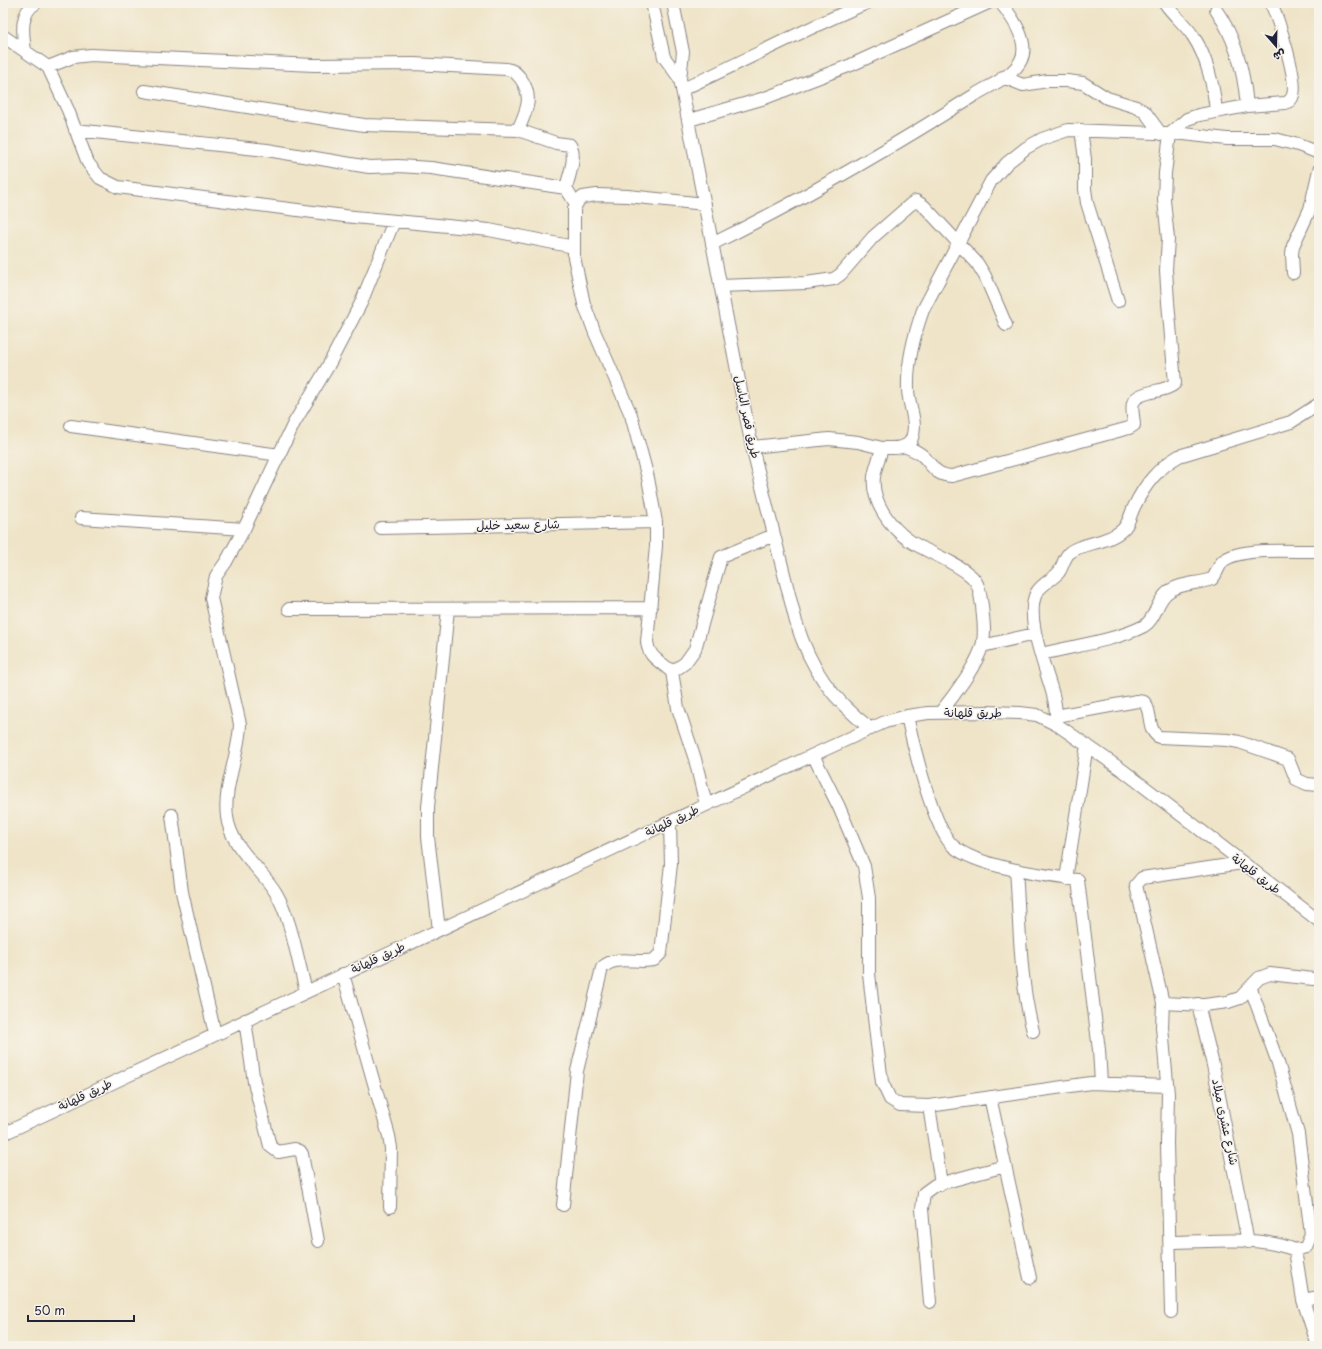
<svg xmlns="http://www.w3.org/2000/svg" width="1322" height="1349" viewBox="0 0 1322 1349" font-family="'Playpen Sans','Playpen Sans Arabic',sans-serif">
<rect width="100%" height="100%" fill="#f7f3e8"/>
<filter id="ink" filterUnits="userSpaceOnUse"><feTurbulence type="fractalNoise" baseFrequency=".025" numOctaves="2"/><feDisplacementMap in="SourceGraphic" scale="8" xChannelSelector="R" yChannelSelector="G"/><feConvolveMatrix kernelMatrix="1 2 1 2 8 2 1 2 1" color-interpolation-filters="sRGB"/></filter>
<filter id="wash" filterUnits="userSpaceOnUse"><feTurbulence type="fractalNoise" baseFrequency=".012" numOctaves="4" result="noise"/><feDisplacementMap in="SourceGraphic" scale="16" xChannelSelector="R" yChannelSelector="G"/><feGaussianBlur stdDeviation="0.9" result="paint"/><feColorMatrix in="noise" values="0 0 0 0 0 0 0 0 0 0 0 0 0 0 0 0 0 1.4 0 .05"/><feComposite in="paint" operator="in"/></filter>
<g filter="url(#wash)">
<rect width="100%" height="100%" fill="#efe4c8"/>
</g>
<g filter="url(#ink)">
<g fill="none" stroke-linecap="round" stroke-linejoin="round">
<g stroke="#888382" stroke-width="14">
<path id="street" d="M 652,3 L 664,57 L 680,79
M 673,3 L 683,52 L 680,79 L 752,447 L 796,622 C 811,670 832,699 871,729
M 1165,3 C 1173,15 1185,24 1193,36 C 1207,57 1214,87 1216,112
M 1216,10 C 1236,38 1244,72 1247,106
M 3,36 L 48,67 L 68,110 L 88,163 L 100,178 L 118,187 L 344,216 L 489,230 L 574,247
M 25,51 C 23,34 19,13 36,3
M 48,67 L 73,57 L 91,55 L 314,65 L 414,64 L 506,69 C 514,70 516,73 521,79 C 534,98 526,111 518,130
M 1003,77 L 1023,85 L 1047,81 L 1067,81 L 1083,83 L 1107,98 L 1136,107 L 1145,112 L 1161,134
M 683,89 C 745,61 804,29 867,3
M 144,91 L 364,125 L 518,130 L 556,143 L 570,145 C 577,157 569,175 566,188
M 689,120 L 765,98 L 851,65 L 988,3
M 75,130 L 267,150 L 369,167 L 398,166 L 431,168 L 566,188 L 576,204
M 1081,130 L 1085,159 L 1085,189 L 1087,203 L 1118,301
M 705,204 L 628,196 L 597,195 L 583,197 L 578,201 L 574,209 L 574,257 L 584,304 L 595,333 L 631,415 L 648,478 L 656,522 L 656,546 L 647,642 C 649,659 661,661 672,672 L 678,708 L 695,759 L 706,805
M 712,244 C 802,200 889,149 973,96 C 988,86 1013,77 1021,60 C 1030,42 1012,17 1001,3
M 1293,273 L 1292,254 L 1293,246 L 1310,209 L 1319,170
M 720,286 L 806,283 L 834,279 L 841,274 L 873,237 L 911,204 L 916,201 L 924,206 L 977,263 L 985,276 L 1006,325
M 71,426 L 280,455
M 904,446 C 911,449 918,451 924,457 C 934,468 936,475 952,476 L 1129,428 L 1134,425 C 1134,419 1131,409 1133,403 C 1137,390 1166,393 1175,383 L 1168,302 L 1166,270 L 1168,239 L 1164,200 L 1165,173 L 1170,134 L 1187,119 L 1199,115 L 1247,106 L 1285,103 C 1289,102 1292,99 1293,95 C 1298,79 1278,19 1271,3
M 752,447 L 829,439 L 858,442 L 882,448
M 81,518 L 244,529
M 381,528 L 656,522
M 289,609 L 651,608
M 982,646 L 1035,634
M 1041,654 C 1073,646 1115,641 1144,626 C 1156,619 1156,601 1168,592 C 1179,583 1198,584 1212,579 C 1217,574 1218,566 1223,561 C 1242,546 1295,552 1319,551
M 672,672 L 685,663 L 695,649 L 721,557 L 774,535
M 940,713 C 953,697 977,665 982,646 C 986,633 983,619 982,606 C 980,595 980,584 971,576 C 953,560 930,554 910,541 C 891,528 871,502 874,477 C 875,468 880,457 882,448 C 892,448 908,450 912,438 C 918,422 908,404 908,389 C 907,362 914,335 923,310 L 991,181 L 1007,163 L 1026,148 L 1042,139 L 1068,130 L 1184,134 L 1227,139 L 1275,139 L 1298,145 L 1319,153
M 907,716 C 913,744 933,828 953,846 C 976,867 1048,876 1078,880 L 1099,1050 L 1101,1083
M 1056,716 L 1137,701 L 1144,702 C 1153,712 1146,729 1159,737 L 1228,740 L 1239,742 L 1288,759 L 1296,779 L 1307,784 L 1319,785
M 1057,725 C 1056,716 1056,705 1053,695 C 1047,671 1023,615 1037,592 C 1042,584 1053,579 1059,572 C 1063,566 1064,558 1069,553 C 1080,543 1106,544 1121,531 C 1129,525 1130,515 1134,507 C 1145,484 1158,468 1179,456 L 1291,422 L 1319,404
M 813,755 L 839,807 L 864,866 L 869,898 L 869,974 L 877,1044 L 882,1082 L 890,1099 L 900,1105 L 929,1106 L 1091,1083 L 1167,1086
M 172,815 L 182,892 L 215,1034
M 1016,870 C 1020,923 1019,979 1033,1031
M 1066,879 L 1087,745
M 439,930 L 428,837 L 428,807 L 448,609
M 343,974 L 389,1136 L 391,1148 L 390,1207
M 1251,989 L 1278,1063 L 1298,1134 L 1311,1234 L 1306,1247 L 1295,1250
M 306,991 C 298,962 291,918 276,893 C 261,868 231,848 227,817 C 223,786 239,756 240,724 L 211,598 L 216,576 L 226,562 L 244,529 L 294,423 L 327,368 L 361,303 L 394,221
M 1163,1003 L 1204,1005 L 1228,1002 L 1240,998 L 1259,978 L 1270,974 L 1313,979
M 1198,1004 L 1213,1065 L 1248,1242
M 245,1020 L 254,1082 L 270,1146 L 278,1152 L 295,1149 L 300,1151 L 302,1154 L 318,1241
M 990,1097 L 1030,1278
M 929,1106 L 941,1184
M 3,1134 L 813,755 L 885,722 L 907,716 L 928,713 L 986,712 L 1020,713 L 1037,715 L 1059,726 L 1125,772 L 1319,921
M 563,1205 L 577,1071 L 602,968 C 615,954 637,964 654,960 L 661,953 L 671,864 L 670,822
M 1170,1242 C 1209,1242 1258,1235 1295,1250 L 1303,1300 L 1318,1346
M 1303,1300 L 1319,1297
M 930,1302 L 922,1209 L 924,1193 L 935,1185 L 1005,1166
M 1171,1312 L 1167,1143 L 1168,1094 L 1162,1027 L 1163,1003 L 1136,885 L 1142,878 L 1242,863"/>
</g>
<use href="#street" stroke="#fff" stroke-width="12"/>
</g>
</g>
<g text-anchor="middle" stroke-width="3" stroke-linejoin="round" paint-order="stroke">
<g font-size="12" fill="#22223b" stroke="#f7f3e8">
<text transform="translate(747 417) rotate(78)" y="4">طريق قصر الباسل</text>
<text transform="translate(518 525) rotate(-1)" y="4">شارع سعيد خليل</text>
<text x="973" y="717">طريق قلهانة</text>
<text transform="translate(672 821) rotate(-25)" y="4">طريق قلهانة</text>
<text transform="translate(1256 874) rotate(37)" y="4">طريق قلهانة</text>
<text transform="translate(378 958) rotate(-25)" y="4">طريق قلهانة</text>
<text transform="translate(85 1095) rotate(-25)" y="4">طريق قلهانة</text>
<text transform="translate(1225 1122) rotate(78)" y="4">شارع عشرى ميلاد</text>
</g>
</g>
<rect width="1322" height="1349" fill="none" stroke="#f7f3e8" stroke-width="16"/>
<g transform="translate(1276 46) rotate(160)" stroke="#f7f3e8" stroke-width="3" paint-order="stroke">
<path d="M0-3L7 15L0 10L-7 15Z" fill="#22223b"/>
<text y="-6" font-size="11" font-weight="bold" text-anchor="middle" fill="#22223b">ش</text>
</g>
<path d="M28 1315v6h106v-6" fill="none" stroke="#22223b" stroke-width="2"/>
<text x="34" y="1315" font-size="12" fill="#22223b" stroke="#f7f3e8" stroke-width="3" paint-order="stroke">50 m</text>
</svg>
